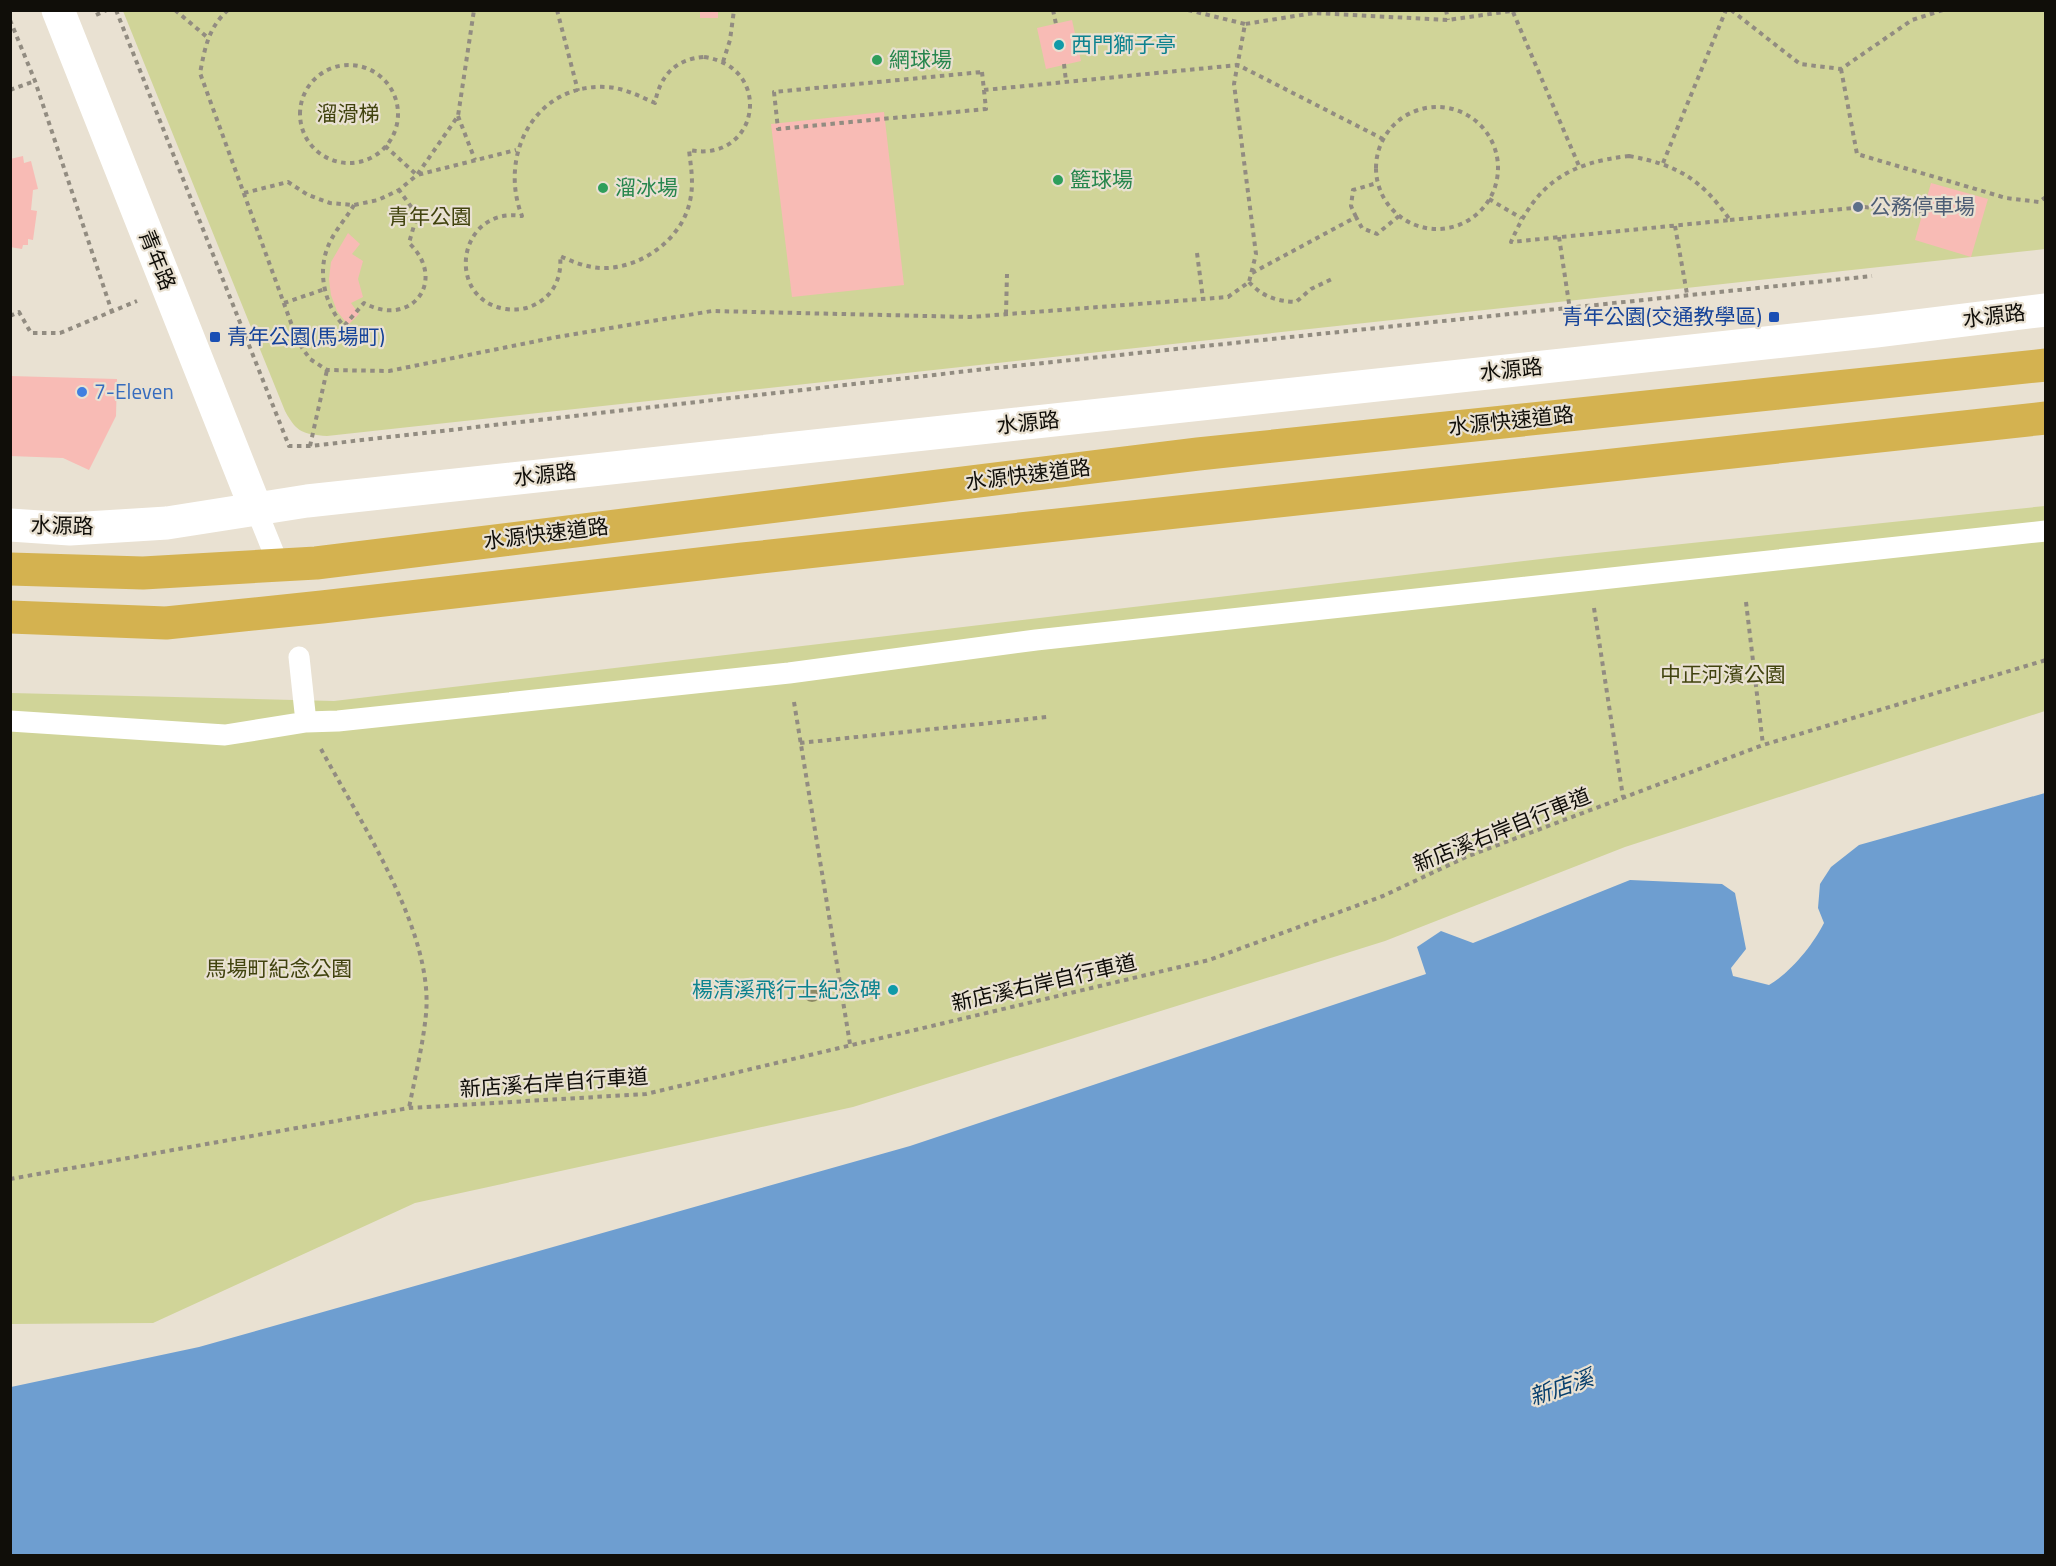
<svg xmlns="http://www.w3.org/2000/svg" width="2056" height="1566" viewBox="0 0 2056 1566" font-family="'Titillium Web','Noto Sans TC',sans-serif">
<rect width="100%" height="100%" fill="#e9e1d2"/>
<path fill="#d0d498" d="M 123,11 L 2045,11 L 2045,249 L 327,436 C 303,434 297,433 285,411 Z
M 2045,506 L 2045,711 L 1625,847 L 1385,941 L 853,1107 L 415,1203 L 153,1323 L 11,1324 L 11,693 L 334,701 L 1558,557 Z"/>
<path fill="#6e9ed0" d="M 2045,793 L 2045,1555 L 11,1555 L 11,1387 L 199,1347 L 910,1146 L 1426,974 L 1417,947 L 1441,931 L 1473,943 L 1630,880 L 1722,884 L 1735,893 L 1746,949 L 1731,968 L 1733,976 L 1769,985 C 1790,973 1813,945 1824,923 L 1818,908 L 1820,884 L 1831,867 L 1859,845 Z"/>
<path fill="#f8bbb5" d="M 700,10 L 718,10 L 718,18 L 700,18 Z
M 1072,20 L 1081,61 L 1046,69 L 1037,28 Z
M 884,112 L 904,285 L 792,297 L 771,124 Z
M 23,156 L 24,163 L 31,161 L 38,189 L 33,190 L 31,210 L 37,211 L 33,240 L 28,239 L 28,245 L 23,245 L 22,249 L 10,247 L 10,159 Z
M 1931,183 L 1988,199 L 1971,257 L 1915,240 Z
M 348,233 L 360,244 L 352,254 L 363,261 L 358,279 L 363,297 L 351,303 L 359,314 L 348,325 L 337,311 L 331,295 L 329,279 L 331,262 Z
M 10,376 L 117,379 L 116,416 L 89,470 L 63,458 L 10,456 Z"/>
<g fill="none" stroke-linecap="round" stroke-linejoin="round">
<path stroke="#928c81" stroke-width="4" stroke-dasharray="4.5 4.5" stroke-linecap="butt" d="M 116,10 L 289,446 L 310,446 L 986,369 L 1872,276
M 175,10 L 207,37
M 228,10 C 208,28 205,48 200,73 L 298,342 L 310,359 L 327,370 L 389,371 L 557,337 L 712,311 L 970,317 L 1228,297 L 1249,282 L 1256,254 L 1234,84 L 1245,24 L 1314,13 L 1448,20 L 1518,10
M 557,10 L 578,91
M 1053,10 L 1056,24
M 1188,10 L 1245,24
M 1446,10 L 1448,20
M 1731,10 L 1800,64 L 1841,69 L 1912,20 L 1943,10
M 1513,12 L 1579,166
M 96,15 L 107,10
M 10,20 L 35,81 L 112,312
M 704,57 C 775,67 759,164 689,150 C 691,168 694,183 690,201 C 682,240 639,270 600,268 C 586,267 573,262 560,256 C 562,273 556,291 541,301 C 531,308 519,311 506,309 C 444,300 457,206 522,216 C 498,155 535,83 607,87 C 624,88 639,96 655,103 C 660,75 676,59 704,57 Z
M 723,62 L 730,40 L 734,10
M 1064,64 L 1066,81
M300 114a49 49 0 1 1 98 0a49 49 0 1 1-98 0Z
M 1841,69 L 1857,154 L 2006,198 L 2039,202 L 2046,197
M 982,72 L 986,109 L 778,129 L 774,92 Z
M 10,90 L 35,81
M 984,90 L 1238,65 L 1383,139
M1376 168a61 61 0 1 1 122 0a61 61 0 1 1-122 0Z
M 458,116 L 475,160
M 385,146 L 417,175 L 516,150
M 1629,156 C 1678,165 1701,179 1730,220 L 1511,242 C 1536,184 1567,163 1629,156 Z
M 1663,163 L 1726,10
M 244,193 L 288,182 L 308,195 L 330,203 L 354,205 L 378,200 L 399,190 L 417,175 L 458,116 L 474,10
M 1489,199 L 1521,218
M 354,205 C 347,217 337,228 331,240 C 316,268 323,303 344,326 L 364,303 C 412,329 448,280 409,243 L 417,215 L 399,190
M 1356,217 L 1351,206 L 1353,190 L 1377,183
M 1730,220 L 1863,207 L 1923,212
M 1675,226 L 1687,294
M 1559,237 L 1570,310
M 1197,253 L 1203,299
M 1252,273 L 1356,217 L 1362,228 L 1377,234 L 1399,216
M 1249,282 C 1263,297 1276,301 1296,302 L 1311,289 L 1334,278
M 284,303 L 325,289
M 1006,314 L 1007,274
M 10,316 L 19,312 L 31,333 L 60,333 L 137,301
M 310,446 L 327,370
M 1746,602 L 1763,745
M 1594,608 L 1623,797
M 794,702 L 850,1044
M 800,743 L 1047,717
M 321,749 C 359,820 434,931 426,1014 C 423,1045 415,1077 409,1108
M 10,1179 L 409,1108 L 646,1094 L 1209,960 L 1383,896 L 1466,857 L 1763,745 L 2046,660"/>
<path stroke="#fff" stroke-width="21" d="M 256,509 L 279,566
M 10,721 L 225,735 L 306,722 L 299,657
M 306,722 L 338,721 L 789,673 L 1036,640 L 2046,531"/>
<path stroke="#fff" stroke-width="33" d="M 58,10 L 256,509
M 10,525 L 70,529 L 167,523 L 307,501 L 1876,331 L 2046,310"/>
<path stroke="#d4b250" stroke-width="33" d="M 10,569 L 143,573 L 316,563 L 1198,454 L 2046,365
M 10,617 L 166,623 L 322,607 L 743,559 L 2046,418"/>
</g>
<circle fill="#8d8a66" cx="812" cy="993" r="9"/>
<g fill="#0f9aa8" stroke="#e9e1d2" stroke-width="2">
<circle cx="1059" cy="45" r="6"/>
<circle cx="893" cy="990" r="6"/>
</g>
<g fill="#2e9e5b" stroke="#e9e1d2" stroke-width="2">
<circle cx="877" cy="60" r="6"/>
<circle cx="1058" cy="180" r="6"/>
<circle cx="603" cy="188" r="6"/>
</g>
<circle fill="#5c6f8a" stroke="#e9e1d2" stroke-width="2" cx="1858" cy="207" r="6"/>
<g fill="#1a4fb4" stroke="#e9e1d2" stroke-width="2">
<rect x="1768" y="311" width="12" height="12" rx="3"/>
<rect x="209" y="331" width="12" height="12" rx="3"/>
</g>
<circle fill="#3f7fe0" stroke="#e9e1d2" stroke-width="2" cx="82" cy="392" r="6"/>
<g text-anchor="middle" stroke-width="4.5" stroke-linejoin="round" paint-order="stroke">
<g font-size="21" fill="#0d838f" stroke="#e9e1d2" text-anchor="start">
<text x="1071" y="52">西門獅子亭</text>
<text x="881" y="997" text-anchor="end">楊清溪飛行士紀念碑</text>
</g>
<g font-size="21" fill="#27864d" stroke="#e9e1d2" text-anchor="start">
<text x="889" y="67">網球場</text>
<text x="1070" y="187">籃球場</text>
<text x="615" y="195">溜冰場</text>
</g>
<g font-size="21" fill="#41430e" stroke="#e9e1d2">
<text x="348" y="121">溜滑梯</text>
<text x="430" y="224">青年公園</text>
<text x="1723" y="682">中正河濱公園</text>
<text x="279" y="976">馬場町紀念公園</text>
</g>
<g font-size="21" fill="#4e5e75" stroke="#e9e1d2" text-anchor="start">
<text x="1870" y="214">公務停車場</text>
</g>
<g font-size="21" fill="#100e09" stroke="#e9e1d2">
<text transform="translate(157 260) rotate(68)" y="7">青年路</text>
<text transform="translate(1994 316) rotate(-7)" y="7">水源路</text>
<text transform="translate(1511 370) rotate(-6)" y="7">水源路</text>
<text transform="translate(1511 421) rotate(-6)" y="7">水源快速道路</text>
<text transform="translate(1028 423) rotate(-6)" y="7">水源路</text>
<text transform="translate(545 475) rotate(-6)" y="7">水源路</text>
<text transform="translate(1028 475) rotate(-7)" y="7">水源快速道路</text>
<text transform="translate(62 526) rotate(1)" y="7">水源路</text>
<text transform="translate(546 534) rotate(-7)" y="7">水源快速道路</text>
<text transform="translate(1502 830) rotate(-22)" y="7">新店溪右岸自行車道</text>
<text transform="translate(1044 983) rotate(-13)" y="7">新店溪右岸自行車道</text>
<text transform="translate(554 1083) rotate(-4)" y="7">新店溪右岸自行車道</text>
</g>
<g font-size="21" fill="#164399" stroke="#e9e1d2" text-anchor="end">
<text x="1762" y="324">青年公園(交通教學區)</text>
<text x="227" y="344" text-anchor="start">青年公園(馬場町)</text>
</g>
<g font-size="21" fill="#366cbe" stroke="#e9e1d2" text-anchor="start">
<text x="94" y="399">7-Eleven</text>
</g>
<g font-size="22" font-style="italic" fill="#073f6d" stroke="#e9e1d2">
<text transform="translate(1561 1387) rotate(-19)" y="8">新店溪</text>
</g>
</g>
<rect width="2056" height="1566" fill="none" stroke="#100e09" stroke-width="24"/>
</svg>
